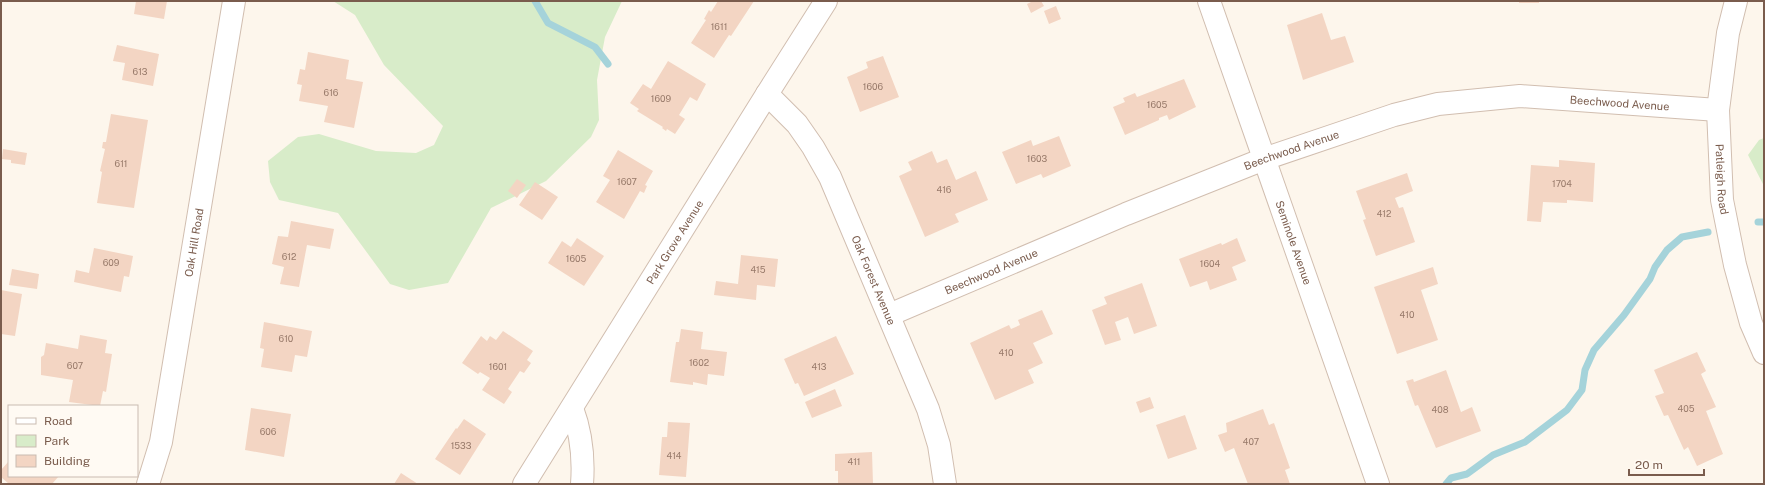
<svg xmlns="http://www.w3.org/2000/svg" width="1765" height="485" viewBox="0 0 1765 485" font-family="'Public Sans',sans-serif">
<rect width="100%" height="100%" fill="#fdf6ec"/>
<path fill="#d8ecc9" d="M 333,1 L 622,1 L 605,37 L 597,80 L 599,120 L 591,137 L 546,181 L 491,208 L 448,283 L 409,290 L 390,284 L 338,213 L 279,200 L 270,182 L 268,161 L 298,137 L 319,134 L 376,151 L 416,153 L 434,145 L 443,126 L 384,65 L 355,15 Z
M 1764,138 L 1764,186 L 1748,155 L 1759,140 Z"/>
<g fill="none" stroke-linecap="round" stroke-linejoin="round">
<path stroke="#a5d3da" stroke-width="7" d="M 535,1 L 548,23 L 595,47 L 608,64
M 1758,222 L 1764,222
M 1446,484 L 1451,478 L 1467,474 L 1493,455 L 1525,442 L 1567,410 L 1582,390 L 1585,370 L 1594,350 L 1624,315 L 1650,279 L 1655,267 L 1667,250 L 1682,237 L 1708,232"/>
</g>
<path fill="#f3d5c3" d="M 136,1 L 167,1 L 164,19 L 134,14 Z
M 718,1 L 754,1 L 731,36 L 729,35 L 714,58 L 691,43 L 706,20 L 704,19 L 709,10 L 711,12 Z
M 1033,1 L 1041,1 L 1044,6 L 1031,13 L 1027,4 Z
M 1519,1 L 1539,1 L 1539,3 L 1519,3 Z
M 1056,6 L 1061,19 L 1049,24 L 1044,11 Z
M 1322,13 L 1331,40 L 1345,36 L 1354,62 L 1303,80 L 1287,25 Z
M 117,45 L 159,54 L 153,86 L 122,80 L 125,63 L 113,61 Z
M 308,52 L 349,60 L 346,79 L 363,82 L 354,128 L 324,122 L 328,106 L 299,101 L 302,85 L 297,84 L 300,69 L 305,70 Z
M 883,56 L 899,97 L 860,112 L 847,77 L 868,68 L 866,62 Z
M 668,61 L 706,84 L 697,101 L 690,97 L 679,115 L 685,119 L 675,134 L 667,129 L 666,131 L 662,128 L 663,127 L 637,111 L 639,109 L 630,103 L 643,84 L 651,89 Z
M 1184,79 L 1196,107 L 1169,120 L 1167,115 L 1159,118 L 1159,120 L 1125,135 L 1113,107 L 1125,102 L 1123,98 L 1135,93 L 1137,97 Z
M 111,114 L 148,120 L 134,208 L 97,203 L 102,172 L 100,171 L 105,149 L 102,148 L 103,142 L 106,142 Z
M 1059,136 L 1071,166 L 1043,178 L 1041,174 L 1016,184 L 1002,152 L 1031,140 L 1033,146 Z
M 3,149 L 27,153 L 25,165 L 11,163 L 11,160 L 2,159 Z
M 618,150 L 653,171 L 645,185 L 647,186 L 644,193 L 640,191 L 624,219 L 596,202 L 610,180 L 603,176 Z
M 932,151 L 937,163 L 947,159 L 956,180 L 976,171 L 988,200 L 955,214 L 959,222 L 925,237 L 899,176 L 912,170 L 908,162 Z
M 1559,160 L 1595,163 L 1593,202 L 1567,200 L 1567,203 L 1543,202 L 1541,222 L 1527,221 L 1531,165 L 1559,167 Z
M 1407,173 L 1413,191 L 1395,198 L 1399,208 L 1403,207 L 1415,242 L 1376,256 L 1363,220 L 1366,219 L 1356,191 Z
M 517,179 L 526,185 L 517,198 L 508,191 Z
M 535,182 L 558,197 L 542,220 L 519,205 Z
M 291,221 L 334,229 L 330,249 L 307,245 L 299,287 L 280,284 L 284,267 L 272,264 L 278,236 L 288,237 Z
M 577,238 L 604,256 L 584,286 L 548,263 L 562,241 L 571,247 Z
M 1237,238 L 1246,261 L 1232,267 L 1237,280 L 1210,290 L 1207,281 L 1190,287 L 1179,259 L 1221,243 L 1222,245 Z
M 94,248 L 133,256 L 129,277 L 124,276 L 121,292 L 74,282 L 76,270 L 89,273 Z
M 741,255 L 778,259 L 775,287 L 757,285 L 756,300 L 714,295 L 716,281 L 738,284 Z
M 1433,267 L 1438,284 L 1421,290 L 1438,340 L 1397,354 L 1374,287 Z
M 12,269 L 39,274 L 37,289 L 9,285 Z
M 1142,283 L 1157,326 L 1134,334 L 1128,317 L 1115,322 L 1121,340 L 1105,345 L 1092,310 L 1107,304 L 1104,297 Z
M 1,290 L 22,294 L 15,336 L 1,334 Z
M 1042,310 L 1053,334 L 1033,343 L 1043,363 L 1028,370 L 1034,383 L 995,400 L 970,343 L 1009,325 L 1011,329 L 1020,325 L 1018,320 Z
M 264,322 L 312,331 L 307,357 L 295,355 L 292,372 L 261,367 L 264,349 L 260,348 Z
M 681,329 L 703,332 L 701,349 L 727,352 L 724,376 L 708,374 L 707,385 L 693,382 L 693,385 L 670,382 L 676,342 L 679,342 Z
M 503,331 L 533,351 L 527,360 L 531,363 L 524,373 L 520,371 L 508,389 L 512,392 L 504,404 L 482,390 L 490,378 L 480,372 L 478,374 L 462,363 L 481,336 L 487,341 L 490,336 L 496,340 Z
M 80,335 L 107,340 L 105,353 L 112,354 L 106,392 L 103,391 L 100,406 L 69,402 L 73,380 L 41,375 L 41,357 L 44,355 L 46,343 L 78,349 Z
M 836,336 L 854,374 L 804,396 L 798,383 L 795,384 L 784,359 Z
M 1697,352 L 1706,371 L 1701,374 L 1716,407 L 1706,411 L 1723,454 L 1697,466 L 1688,447 L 1684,450 L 1668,415 L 1664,416 L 1655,396 L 1664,393 L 1654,370 Z
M 1446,370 L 1461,412 L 1472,407 L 1481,431 L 1436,448 L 1418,405 L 1415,406 L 1406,381 L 1413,379 L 1414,382 Z
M 835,389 L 842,406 L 812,418 L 805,402 Z
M 1150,397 L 1154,408 L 1140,413 L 1136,402 Z
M 251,408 L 291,414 L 284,457 L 245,450 Z
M 1263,409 L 1269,425 L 1274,423 L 1290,468 L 1285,470 L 1290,484 L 1248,484 L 1234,448 L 1225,452 L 1218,435 L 1227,432 L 1226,423 Z
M 1185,415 L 1197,449 L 1168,459 L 1156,425 Z
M 464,419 L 486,434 L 460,475 L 435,459 L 456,428 L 457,429 Z
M 668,422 L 690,423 L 686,477 L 659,475 L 662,437 L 667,437 Z
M 872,452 L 873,484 L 838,484 L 838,471 L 835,471 L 835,454 Z
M 9,461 L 9,476 L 59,476 L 52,484 L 9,484 L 1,477 L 1,470 Z
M 401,473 L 418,484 L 394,484 Z"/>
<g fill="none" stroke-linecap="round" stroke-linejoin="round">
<g stroke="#d1beb0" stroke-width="24">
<g id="street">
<path id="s1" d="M 1209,1 L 1378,484"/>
<path id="s2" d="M 1736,1 L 1728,33 L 1718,110 L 1722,200 L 1735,265 L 1751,323 L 1764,353"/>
<path id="s3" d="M 767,94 L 797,124 L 813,147 L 830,177 L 928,409 L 939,445 L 945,484"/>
<path id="s4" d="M 889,315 L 1126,214 L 1264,159 L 1394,115 L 1438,104 L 1520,96 L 1718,110"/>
<path d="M 572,408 C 581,432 584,458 582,484"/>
<path id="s5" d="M 148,484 L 161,442 L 234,1"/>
<path id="s6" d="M 524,484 L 767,94 L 826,1"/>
</g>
</g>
<use href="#street" stroke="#fff" stroke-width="22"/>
</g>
<g text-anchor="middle" stroke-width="3" stroke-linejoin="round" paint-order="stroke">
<g font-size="9" fill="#987a6a">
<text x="719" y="30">1611</text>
<text x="140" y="75">613</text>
<text x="873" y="90">1606</text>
<text x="331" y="96">616</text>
<text x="661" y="102">1609</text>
<text x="1157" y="108">1605</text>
<text x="1037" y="162">1603</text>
<text x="121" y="167">611</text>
<text x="627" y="185">1607</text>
<text x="1562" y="187">1704</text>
<text x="944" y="193">416</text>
<text x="1384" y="217">412</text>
<text x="289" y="260">612</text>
<text x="576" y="262">1605</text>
<text x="111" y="266">609</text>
<text x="1210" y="267">1604</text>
<text x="758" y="273">415</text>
<text x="1407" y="318">410</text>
<text x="286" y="342">610</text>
<text x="1006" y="356">410</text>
<text x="699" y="366">1602</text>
<text x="75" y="369">607</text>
<text x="498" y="370">1601</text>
<text x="819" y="370">413</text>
<text x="1686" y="412">405</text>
<text x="1440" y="413">408</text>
<text x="268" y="435">606</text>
<text x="1251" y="445">407</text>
<text x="461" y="449">1533</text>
<text x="674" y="459">414</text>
<text x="854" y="465">411</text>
</g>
<g font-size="11" fill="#7a5c4d" stroke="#fffaf3">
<text dy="4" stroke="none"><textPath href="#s4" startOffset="771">Beechwood Avenue</textPath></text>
<text dy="4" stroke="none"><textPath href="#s4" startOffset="435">Beechwood Avenue</textPath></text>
<text dy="4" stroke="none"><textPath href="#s2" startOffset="180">Patleigh Road</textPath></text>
<text dy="4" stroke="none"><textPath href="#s6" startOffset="285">Park Grove Avenue</textPath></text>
<text dy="4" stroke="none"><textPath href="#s5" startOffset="246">Oak Hill Road</textPath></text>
<text dy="4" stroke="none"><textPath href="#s1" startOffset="256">Seminole Avenue</textPath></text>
<text dy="4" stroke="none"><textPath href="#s4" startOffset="111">Beechwood Avenue</textPath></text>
<text dy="4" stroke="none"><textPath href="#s3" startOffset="217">Oak Forest Avenue</textPath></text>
</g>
</g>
<rect width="1765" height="485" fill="none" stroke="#7a5c4d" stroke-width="4"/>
<rect x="8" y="405" width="130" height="72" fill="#fffaf3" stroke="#cabbb1"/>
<rect x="16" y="418" width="20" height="6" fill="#ffffff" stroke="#cabbb1"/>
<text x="44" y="425" font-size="12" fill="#7a5c4d">Road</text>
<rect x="16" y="435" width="20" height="12" fill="#d8ecc9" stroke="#cabbb1"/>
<text x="44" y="445" font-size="12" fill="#7a5c4d">Park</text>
<rect x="16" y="455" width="20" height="12" fill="#f3d5c3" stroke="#cabbb1"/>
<text x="44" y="465" font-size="12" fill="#7a5c4d">Building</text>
<path d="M1629 469v6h75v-6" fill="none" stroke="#7a5c4d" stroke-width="2"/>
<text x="1635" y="469" font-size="12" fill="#7a5c4d" stroke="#fffaf3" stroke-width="3" paint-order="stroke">20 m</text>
</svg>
